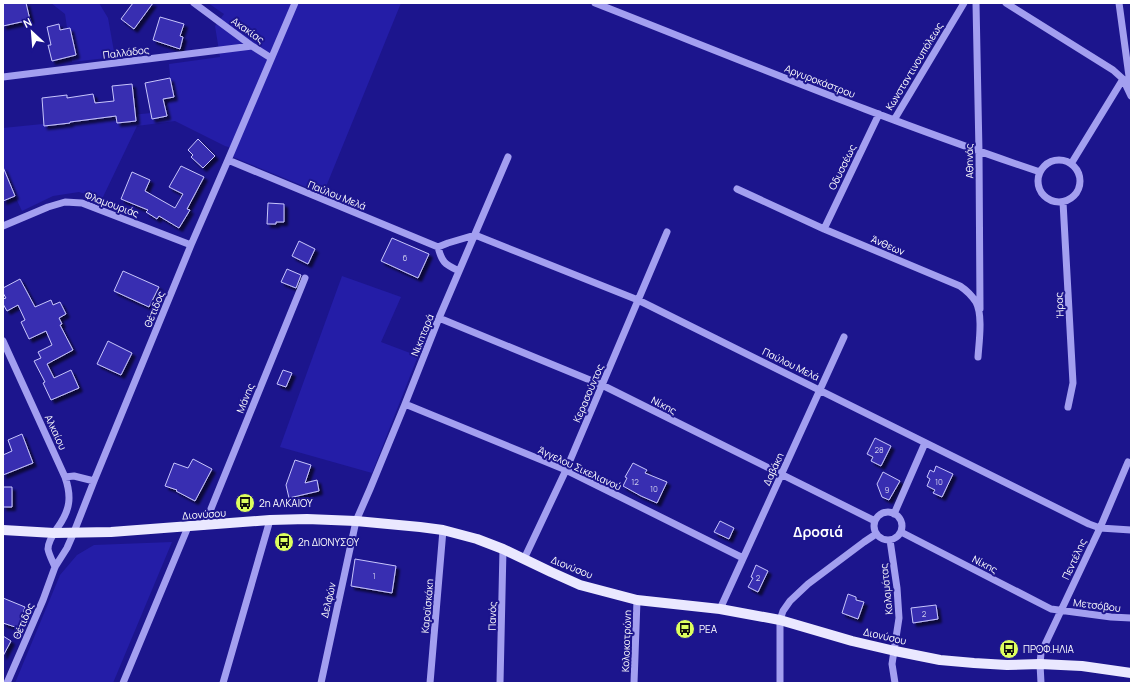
<svg xmlns="http://www.w3.org/2000/svg" width="1134" height="686" viewBox="0 0 1134 686" font-family="Manrope,sans-serif">
<defs>
<filter id="shadow"><feDropShadow dx="3.5" dy="3.5" stdDeviation="1" flood-color="#0009"/></filter>
</defs>
<rect width="100%" height="100%" fill="#1c158d"/>
<path fill="#241da7" d="M 51,3 L 99,3 L 108,18 L 115,57 L 72,62 L 65,14 Z
M 208,3 L 401,3 L 323,194 L 233,157 L 235,149 L 225,146 L 175,121 L 137,126 L 102,199 L 79,192 L 53,196 L 22,211 L 3,171 L 3,128 L 161,112 L 172,98 L 169,64 L 220,57 L 215,26 L 224,14 Z
M 342,276 L 401,297 L 381,342 L 418,356 L 372,473 L 280,447 Z
M 172,542 L 113,683 L 15,683 L 60,575 L 77,555 L 94,545 Z"/>
<path fill="#372fb1" stroke="#c8c5fc" filter="url(#shadow)" d="M 3,3 L 26,3 L 30,20 L 3,26 Z
M 133,3 L 153,3 L 134,29 L 121,19 Z
M 160,17 L 184,24 L 180,36 L 183,37 L 180,49 L 153,40 Z
M 59,24 L 60,30 L 70,28 L 76,55 L 52,61 L 48,45 L 51,45 L 47,27 Z
M 170,78 L 174,97 L 163,99 L 167,116 L 152,119 L 145,83 Z
M 132,84 L 136,121 L 117,123 L 116,116 L 70,122 L 70,123 L 44,126 L 42,98 L 67,95 L 67,98 L 93,94 L 95,103 L 114,101 L 112,86 Z
M 198,139 L 215,156 L 203,168 L 191,157 L 193,155 L 188,150 Z
M 181,166 L 204,177 L 187,209 L 190,210 L 179,228 L 159,216 L 157,219 L 146,212 L 148,210 L 121,199 L 132,172 L 150,180 L 145,191 L 175,208 L 183,194 L 169,187 Z
M 3,167 L 15,196 L 3,201 Z
M 268,203 L 284,204 L 284,222 L 276,222 L 276,224 L 267,224 Z
M 392,238 L 429,254 L 418,278 L 381,261 Z
M 299,241 L 315,249 L 308,264 L 292,256 Z
M 287,269 L 301,275 L 296,288 L 281,282 Z
M 123,271 L 159,287 L 149,307 L 114,291 Z
M 20,279 L 35,307 L 51,300 L 53,305 L 60,302 L 66,314 L 59,318 L 62,324 L 60,325 L 73,350 L 47,364 L 54,378 L 71,370 L 79,388 L 51,400 L 43,383 L 45,382 L 34,361 L 41,358 L 38,352 L 52,345 L 46,331 L 29,339 L 21,322 L 25,320 L 18,305 L 7,311 L 3,304 L 3,299 L 6,298 L 3,293 L 3,288 Z
M 108,341 L 132,353 L 121,375 L 97,364 Z
M 283,370 L 292,373 L 286,387 L 277,384 Z
M 22,434 L 33,463 L 3,475 L 3,455 L 12,451 L 8,440 Z
M 875,438 L 891,446 L 881,466 L 871,461 L 873,457 L 867,454 Z
M 193,459 L 212,469 L 195,501 L 176,491 L 177,490 L 165,486 L 174,463 L 188,468 Z
M 295,460 L 311,465 L 305,483 L 317,480 L 319,491 L 289,498 L 286,485 Z
M 633,463 L 647,470 L 645,473 L 667,482 L 657,503 L 641,496 L 623,486 L 627,478 L 625,477 Z
M 936,466 L 953,474 L 942,497 L 933,493 L 935,490 L 927,486 L 930,479 L 927,477 L 930,470 L 934,472 Z
M 883,472 L 900,481 L 889,500 L 882,497 L 877,484 Z
M 3,487 L 12,487 L 12,507 L 3,507 Z
M 720,521 L 734,528 L 729,539 L 714,532 Z
M 355,559 L 396,566 L 392,593 L 351,586 Z
M 756,565 L 768,571 L 758,592 L 748,587 L 753,578 L 751,577 Z
M 848,594 L 856,597 L 856,600 L 864,602 L 858,619 L 842,613 Z
M 3,598 L 25,607 L 18,628 L 3,623 Z
M 936,605 L 938,619 L 913,623 L 911,608 Z
M 3,636 L 11,641 L 3,656 Z"/>
<g fill="none" stroke-linecap="round" stroke-linejoin="round">
<path stroke="#a39ff0" stroke-width="7" d="M 194,3 L 252,46 L 271,58
M 595,3 C 743,61 890,122 1040,172
M 976,3 L 979,152 L 980,309
M 1006,3 L 1113,70 L 1123,79 L 1131,96
M 1119,3 L 1131,91
M 3,77 L 252,46
M 894,120 L 964,3
M1038 181a21 21 0 1 1 42 0a21 21 0 1 1-42 0Z
M 228,160 L 438,247 L 448,243 L 475,235 L 638,300 L 1089,524 L 1100,528 L 1131,530
M 1071,164 L 1123,79
M 737,189 L 824,229 L 960,286 C 966,290 972,296 976,302 C 983,315 979,342 978,357
M 1063,202 L 1073,383 L 1068,407
M 3,226 L 48,207 L 65,202 L 82,203 L 191,245
M 824,229 L 879,114
M 438,247 C 442,263 445,264 459,271
M 439,318 L 602,385 L 875,521
M 3,341 L 65,477 C 72,497 70,510 58,527 C 54,533 48,541 48,549 C 49,555 53,562 55,567
M 405,404 L 566,470 L 743,558
M 65,477 L 74,476 L 94,481
M874 526a14 14 0 1 1 28 0a14 14 0 1 1-28 0Z
M 894,514 L 925,443
M 204,526 L 305,278
M 901,532 L 1051,609 L 1111,617 L 1131,618
M 890,540 L 897,588 L 899,618 L 892,664 L 895,683
M 524,559 L 566,470 L 667,232
M 720,609 L 844,337
M 7,683 L 43,600 L 55,567 L 67,548 L 74,532 L 94,481 L 191,245 L 228,160 L 295,3
M 123,683 L 188,527
M 223,683 L 270,520
M 321,683 L 356,521 L 370,489 L 405,404 L 439,318 L 508,157
M 430,683 L 443,530
M 500,683 L 503,549
M 634,683 L 637,600
M 780,683 L 780,620 L 783,611 L 790,601 L 808,584 L 864,542 L 876,534
M 1041,683 L 1040,664 L 1041,653 L 1100,528 L 1128,462"/>
<path stroke="#eae8ff" stroke-width="10" d="M 3,530 L 54,533 L 111,532 L 270,520 L 307,519 L 356,521 L 420,527 L 443,530 L 477,539 L 503,549 L 551,572 L 580,585 L 637,600 L 720,609 L 780,620 L 852,641 L 895,651 L 940,660 L 974,663 L 1007,665 L 1040,664 L 1082,666 L 1131,673"/>
</g>
<defs>
<g id="bus-disc" transform="scale(1)"><circle r="9.5" fill="#ddff5e" stroke="#1c158d"/><path d="M-5-6H5V4H4V6H2V4H-2V6H-4V4H-5ZM-3.5-4V0h7V-4ZM-3.5 1.2v1.5H-2V1.2ZM2 1.2v1.5H3.5V1.2Z" fill="#111"/></g>
</defs>
<g fill-rule="evenodd">
<use href="#bus-disc" x="245" y="503"/>
<use href="#bus-disc" x="284" y="542"/>
<use href="#bus-disc" x="685" y="629"/>
<use href="#bus-disc" x="1009" y="649"/>
</g>
<g text-anchor="middle" stroke-width="4" stroke-linejoin="round" paint-order="stroke">
<g font-size="8" fill="#cdcbec">
<text x="405" y="261">6</text>
<text x="879" y="453">28</text>
<text x="635" y="485">12</text>
<text x="939" y="485">10</text>
<text x="654" y="492">10</text>
<text x="887" y="493">9</text>
<text x="374" y="579">1</text>
<text x="758" y="581">2</text>
<text x="924" y="617">2</text>
</g>
<g font-size="10" fill="#fff" stroke="#1c158d">
<text transform="translate(248 30) rotate(35)" y="4">Ακακίας</text>
<text transform="translate(126 52) rotate(-7)" y="4">Παλλάδος</text>
<text transform="translate(914 66) rotate(-59)" y="4">Κωνσταντινουπόλεως</text>
<text transform="translate(820 81) rotate(21)" y="4">Αργυροκάστρου</text>
<text transform="translate(969 161) rotate(-91)" y="4">Αθηνάς</text>
<text transform="translate(842 167) rotate(-64)" y="4">Οδυσσέως</text>
<text transform="translate(337 195) rotate(22)" y="4">Παύλου Μελά</text>
<text transform="translate(112 204) rotate(20)" y="4">Φλαμουριάς</text>
<text transform="translate(888 245) rotate(23)" y="4">Άνθεων</text>
<text transform="translate(1059 305) rotate(-93)" y="4">Ήρας</text>
<text transform="translate(154 309) rotate(-68)" y="4">Θέτιδος</text>
<text transform="translate(422 335) rotate(-68)" y="4">Νικηταρά</text>
<text transform="translate(791 364) rotate(26)" y="4">Παύλου Μελά</text>
<text transform="translate(588 393) rotate(-67)" y="4">Κερασούντος</text>
<text transform="translate(245 398) rotate(-68)" y="4">Μάνης</text>
<text transform="translate(664 405) rotate(27)" y="4">Νίκης</text>
<text transform="translate(56 432) rotate(65)" y="4">Αλκαίου</text>
<text transform="translate(580 468) rotate(25)" y="4">Άγγελου Σικελιανού</text>
<text transform="translate(773 469) rotate(-65)" y="4">Δαβάκη</text>
<text transform="translate(204 514) rotate(-4)" y="4">Διονύσου</text>
<text transform="translate(1074 559) rotate(-65)" y="4">Πεντέλης</text>
<text transform="translate(985 564) rotate(27)" y="4">Νίκης</text>
<text transform="translate(572 567) rotate(22)" y="4">Διονύσου</text>
<text transform="translate(886 589) rotate(-96)" y="4">Καλαμάτας</text>
<text transform="translate(328 600) rotate(-77)" y="4">Δελφών</text>
<text transform="translate(1097 605) rotate(7)" y="4">Μετσόβου</text>
<text transform="translate(427 606) rotate(-85)" y="4">Καραϊσκάκη</text>
<text transform="translate(492 616) rotate(-89)" y="4">Πανός</text>
<text transform="translate(23 621) rotate(-67)" y="4">Θέτιδος</text>
<text transform="translate(885 636) rotate(13)" y="4">Διονύσου</text>
<text transform="translate(626 641) rotate(-88)" y="4">Κολοκοτρώνη</text>
</g>
<g font-size="10" fill="#fff" stroke="#1c158d" text-anchor="start">
<text x="259" y="507">2η ΑΛΚΑΙΟΥ</text>
<text x="298" y="546">2η ΔΙΟΝΥΣΟΥ</text>
<text x="699" y="633">ΡΕΑ</text>
<text x="1023" y="653">ΠΡΟΦ.ΗΛΙΑ</text>
</g>
<g font-size="14" font-weight="bold" fill="#fff" stroke="#1c158d">
<text x="818" y="537">Δροσιά</text>
</g>
</g>
<rect width="1134" height="686" fill="none" stroke="#ffffff" stroke-width="8"/>
<g transform="translate(32 32) rotate(334)" stroke="#1c158d" stroke-width="3" paint-order="stroke">
<path d="M0-3L7 15L0 10L-7 15Z" fill="#ffffff"/>
<text y="-6" font-size="11" font-weight="bold" text-anchor="middle" fill="#ffffff">N</text>
</g>
</svg>
